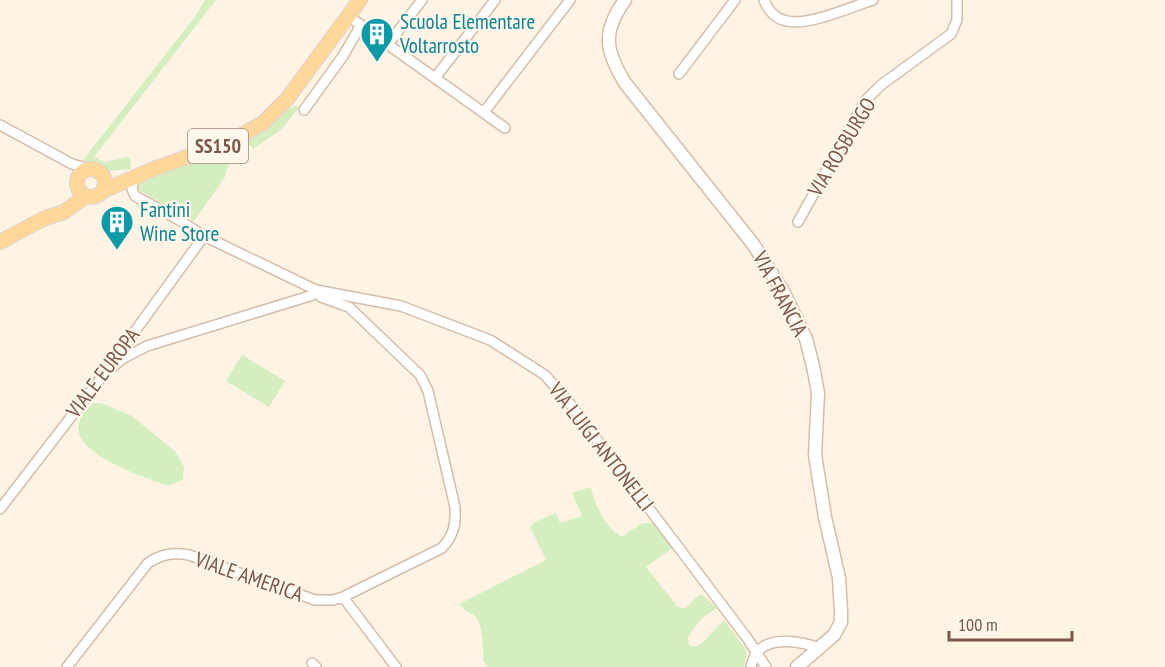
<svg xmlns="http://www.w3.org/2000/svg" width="1165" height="667" viewBox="0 0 1165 667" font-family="'PT Sans Narrow',sans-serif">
<rect width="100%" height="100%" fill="#fff3e3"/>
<path fill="#d4eec0" d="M 205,0 L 216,0 L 94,157 L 105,162 L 127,157 L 130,158 L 131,169 L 109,171 L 83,160 L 194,18 Z
M 296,105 L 298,107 L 297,110 L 282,129 L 253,149 L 250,145 C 241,153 225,165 225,177 L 194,221 L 136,189 L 135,185 C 174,168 217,155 256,136 C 268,130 287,108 296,105 Z
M 242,355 L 285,381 L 269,407 L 226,381 Z
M 94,403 L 101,403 L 132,416 L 176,452 L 184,467 L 183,480 L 168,486 C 144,477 70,454 79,422 C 82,414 87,408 94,403 Z
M 591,487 C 595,506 606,528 622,537 L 640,524 L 655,522 L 674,547 L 646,567 L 677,606 L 684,609 C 691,605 694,597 701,594 L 717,608 L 702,618 L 688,637 L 689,645 L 695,647 L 702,643 L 724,620 L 747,651 L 744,667 L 488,667 L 483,660 C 484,651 482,622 475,616 C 469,612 464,610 459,604 L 546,560 L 530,527 L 535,522 L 556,513 L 560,523 L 582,516 L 572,493 Z"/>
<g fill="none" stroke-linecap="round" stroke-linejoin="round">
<g stroke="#d4bcab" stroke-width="12">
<path id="minor" d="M 764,0 C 768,10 775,19 787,21 C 809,26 851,7 873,0
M 348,16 L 505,128
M 388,44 L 422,0
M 679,74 L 735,0
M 435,78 L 495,0
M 304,110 L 343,56 L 361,25
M 484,112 L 570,0
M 0,125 L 72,164 L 90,169
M 134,177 L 132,189 L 135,196 L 179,220 L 204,236 L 316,290 L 401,306 L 490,340 L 545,375 L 570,404 L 679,548 L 747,638 L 766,667
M 798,222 L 865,101 L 881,85 L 951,34 L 957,20 L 957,0
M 113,367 L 122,359 L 147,346 L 313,295 L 316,290
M 0,509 L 101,378 L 204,236
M 343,597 L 396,667
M 312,663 L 316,667
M 67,667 L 148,563 C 162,554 173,552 189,555 L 315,600 L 333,600 L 343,597 L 442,548 C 454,535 456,524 455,507 L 428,391 L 420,375 L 349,307 L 321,297
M 751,667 C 752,663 754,656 756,653 C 771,635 802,642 820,648"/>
</g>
<g stroke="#d7bca8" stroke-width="15">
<path id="secondary" d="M 625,0 C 602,32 605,50 625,83 L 753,244 L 783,291 L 806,339 L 813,366 L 818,393 L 815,455 L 825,517 L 839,578 L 841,612 L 841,622 L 834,635 L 797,667"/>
</g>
<g stroke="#dcd3cf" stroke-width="16">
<path id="primary" d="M77 183a14 14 0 1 1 28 0a14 14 0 1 1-28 0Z
M 103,191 L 151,170 L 231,141 L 263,123 L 287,99 L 360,0
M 0,242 L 45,218 L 64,212 L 86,196"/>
</g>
<use href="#minor" stroke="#fff" stroke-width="9"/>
<use href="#secondary" stroke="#fff" stroke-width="12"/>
<use href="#primary" stroke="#ffd79a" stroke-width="14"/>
</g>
<defs>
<g id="building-pin" transform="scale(1.725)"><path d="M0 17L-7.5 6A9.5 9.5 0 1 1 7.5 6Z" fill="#0f9aa8" stroke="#fff7ec"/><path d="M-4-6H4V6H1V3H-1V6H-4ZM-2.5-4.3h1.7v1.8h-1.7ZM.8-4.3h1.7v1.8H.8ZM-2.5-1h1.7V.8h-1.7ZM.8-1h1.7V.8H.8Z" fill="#fff"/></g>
</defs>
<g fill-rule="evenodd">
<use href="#building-pin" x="377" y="34"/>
<use href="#building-pin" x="117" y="222"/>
</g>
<g text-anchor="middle" stroke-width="4.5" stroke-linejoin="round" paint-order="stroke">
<rect fill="#fff7ec" stroke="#a28778" stroke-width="1.5" x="188" y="129" width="60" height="34" rx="4.5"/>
<g font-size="20" font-weight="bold" fill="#7a5746">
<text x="218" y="153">SS150</text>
</g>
<g font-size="21" fill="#0d838f" stroke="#fff7ec" text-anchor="start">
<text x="400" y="29">Scuola Elementare<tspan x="400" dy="24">Voltarrosto</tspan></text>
<text x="140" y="217">Fantini<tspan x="140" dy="24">Wine Store</tspan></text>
</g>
<g font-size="21" fill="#7a5746" stroke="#fff7ec">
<text transform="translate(842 147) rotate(-59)" y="7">VIA ROSBURGO</text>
<text transform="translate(780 294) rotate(62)" y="7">VIA FRANCIA</text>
<text transform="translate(103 373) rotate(-53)" y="7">VIALE EUROPA</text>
<text transform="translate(601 447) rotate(52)" y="7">VIA LUIGI ANTONELLI</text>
<text transform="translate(249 577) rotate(19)" y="7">VIALE AMERICA</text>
</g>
</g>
<path d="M949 631v9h123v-9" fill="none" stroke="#7a5746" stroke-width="3"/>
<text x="958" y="631" font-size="18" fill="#7a5746" stroke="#fff7ec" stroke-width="4.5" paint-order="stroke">100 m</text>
</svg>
